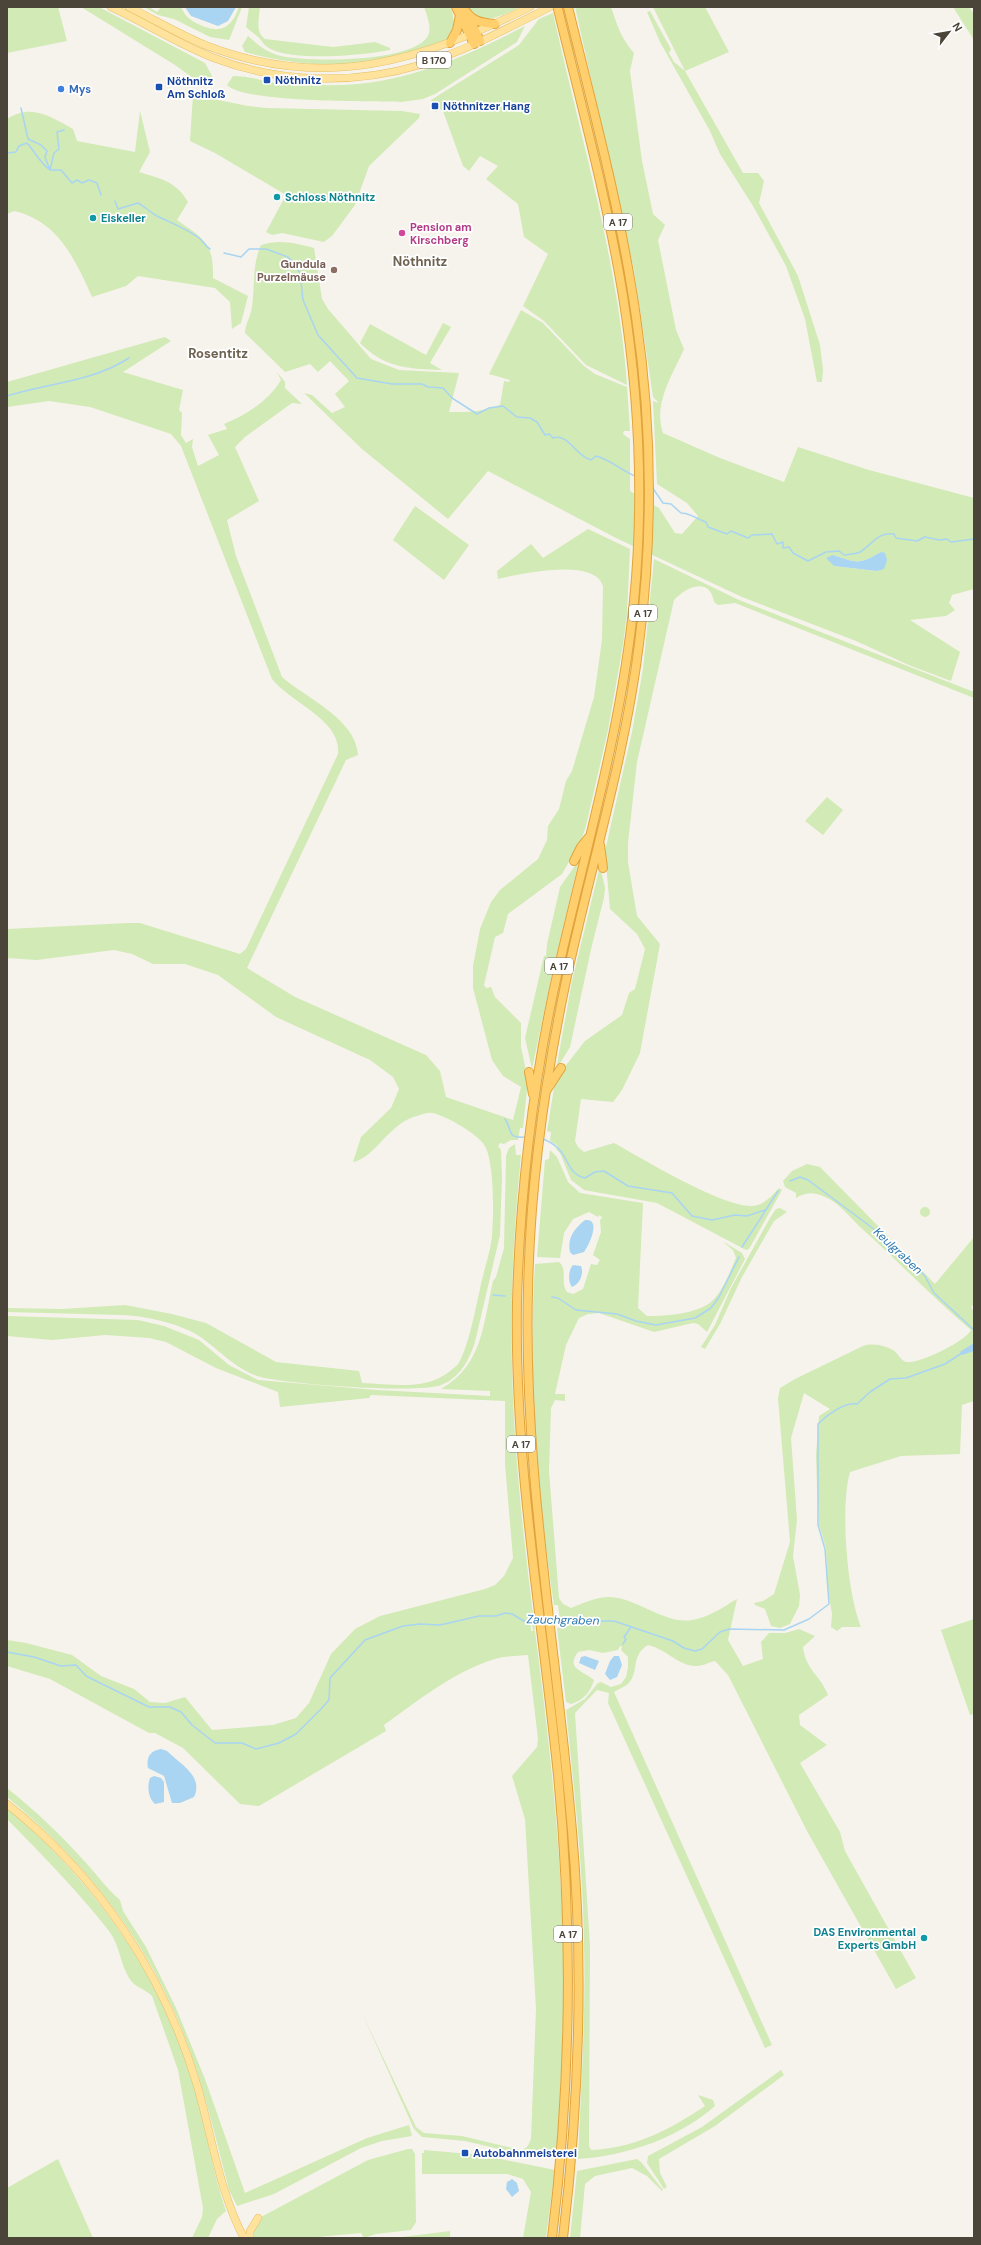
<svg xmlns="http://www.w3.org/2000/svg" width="981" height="2245" viewBox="0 0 981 2245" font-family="'DM Sans',sans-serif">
<rect width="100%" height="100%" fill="#f6f3ec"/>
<path fill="#d2eab5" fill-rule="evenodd" d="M 7,7 L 58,7 L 67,41 L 7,53 Z
M 81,7 L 99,7 L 205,63 L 212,76 L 209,83 L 201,87 L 194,86 L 196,80 L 175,65 Z
M 144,7 L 149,7 L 157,12 L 161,7 L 181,7 C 185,16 190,20 198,24 C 219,34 231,30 239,7 L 242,7 L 229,40 L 210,37 L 174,19 L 158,15 Z
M 249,7 L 260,7 C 259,18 255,32 265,39 L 333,47 L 375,42 L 390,48 L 390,50 C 365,55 287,63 266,46 C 263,44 261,39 258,37 C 254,33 250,31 246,27 Z
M 424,7 L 450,7 C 456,19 455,33 444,41 C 424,48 405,56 385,60 C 342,69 287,64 245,52 L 242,46 L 248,36 C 258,45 267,53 281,56 C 308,62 412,63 428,36 C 432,28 427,15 424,7 Z
M 468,7 L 520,7 C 501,16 481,28 468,7 Z
M 575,7 L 611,7 C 618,27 620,36 634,53 L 630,71 L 642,161 L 653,214 L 665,225 L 658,240 L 676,330 L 684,349 C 672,376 653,404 663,433 L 720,458 L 784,482 L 798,447 L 869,470 L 974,498 L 974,589 L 952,595 L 949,603 L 955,610 L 946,616 L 910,620 L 960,652 L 951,681 L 911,666 L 856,641 L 742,597 L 616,538 L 488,471 L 448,519 L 362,449 L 304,393 L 312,395 L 332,413 L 345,407 L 335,394 L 349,381 L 330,361 L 318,372 L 310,364 L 285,372 L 245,333 C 245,324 251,316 252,307 C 255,286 252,264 261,245 C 279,239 295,243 314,248 L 322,299 L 328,309 L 371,359 L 399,370 L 459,373 L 449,412 C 468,412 483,412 500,405 L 504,381 L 509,382 L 510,380 L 489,374 L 521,310 L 543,323 L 584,366 L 595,374 L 627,387 L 630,431 L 624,431 L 623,434 L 630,439 L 630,491 L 659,508 L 675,533 L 682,534 L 698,516 L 687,503 L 657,484 L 653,401 L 659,403 L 653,397 L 634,270 ZM 881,552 L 877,571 L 834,566 L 833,555 C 858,563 858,565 881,552 Z
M 653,7 L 705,7 L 729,52 L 685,71 Z
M 953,7 L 969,7 L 974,14 L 974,40 Z
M 650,11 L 671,49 L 669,53 L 674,62 L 685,71 L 743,173 L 758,173 L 764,181 L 759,203 L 798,276 L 820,345 L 823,370 L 822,382 L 817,382 L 805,319 L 786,266 L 753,206 L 720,154 L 710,131 L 660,42 L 647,12 Z
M 553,13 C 580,136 618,260 627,385 L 586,365 L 544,321 L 523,306 L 548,254 L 524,237 L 518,204 L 486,179 L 498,166 L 480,156 L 469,171 L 463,166 L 443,111 L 440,109 L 436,112 L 431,100 L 519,45 L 539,19 Z
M 525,26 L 517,42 L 435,94 L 423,99 L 401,102 C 371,101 244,103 227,85 L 233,76 C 249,76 263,81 278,83 C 292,85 307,85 321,85 C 395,88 461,59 525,26 Z
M 193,95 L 248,106 L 267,108 L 402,111 L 420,114 L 419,118 L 369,166 L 355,205 L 332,236 L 324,242 L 282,233 L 272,235 L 266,232 L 286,195 L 215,153 L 190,141 Z
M 140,111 L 150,152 L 139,172 C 161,179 176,181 188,202 L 177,220 C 204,239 214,243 213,278 L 248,296 L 241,323 L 232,329 L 230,302 L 215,288 L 138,276 L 126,286 L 92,297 C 75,259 58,221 14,211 L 7,214 L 7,119 C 31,103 51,117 73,129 L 77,141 L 135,152 Z
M 443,323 L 451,327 L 430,363 L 442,370 C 408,369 385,368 360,343 L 370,324 L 426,355 Z
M 165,337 L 171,341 L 123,372 L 183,390 L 179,410 L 182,413 L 181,435 L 186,443 L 193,439 L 192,447 L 198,466 L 219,455 L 208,435 L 227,429 L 224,424 C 247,415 269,400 281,380 L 277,372 L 285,382 L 285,388 L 302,404 L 292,403 L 245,437 L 235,447 L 259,501 L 227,520 L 236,556 L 282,677 C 306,698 356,719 358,755 L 346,760 L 247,968 L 295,997 L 426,1055 L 440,1071 L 446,1097 L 513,1120 L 521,1087 L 503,1076 L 492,1060 L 473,988 L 473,966 L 480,929 L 491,902 L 500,890 L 538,859 L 547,840 L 548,826 L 559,809 L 566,781 L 572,771 L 594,697 L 602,640 L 603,586 C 594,557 520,574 498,579 L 497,571 L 531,544 L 543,558 L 588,529 L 630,549 L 627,613 L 623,645 L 608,730 L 586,826 L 581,841 L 562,874 L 508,914 L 503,933 L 495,937 L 484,985 L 486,988 L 491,987 L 495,997 L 521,1023 L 521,1047 L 528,1080 L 523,1128 L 520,1128 L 518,1140 L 511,1140 L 504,1144 L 500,1143 L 498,1146 L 501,1150 L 502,1178 L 500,1235 L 475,1342 C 469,1360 460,1378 441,1385 C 419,1394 281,1384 257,1376 C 235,1368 221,1352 202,1338 C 183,1324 146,1316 122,1315 L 7,1312 L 7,1308 L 62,1309 L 125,1305 L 172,1314 L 206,1323 L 276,1362 L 359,1371 L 362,1383 C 392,1384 424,1391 449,1372 C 452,1369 457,1366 458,1364 C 470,1345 477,1299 483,1276 C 486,1263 491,1249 492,1235 C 494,1214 494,1167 486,1148 C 482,1136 445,1115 432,1113 C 429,1112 423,1114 420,1115 C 388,1122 376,1158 353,1162 L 361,1137 L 391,1108 L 399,1089 L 393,1077 L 370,1060 L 276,1017 L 218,975 L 185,964 L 153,964 L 132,954 L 114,950 L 37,960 L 7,958 L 7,929 L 128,923 L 140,923 L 240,954 L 246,949 L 338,754 C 342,720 291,703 272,679 L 181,446 L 171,434 L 90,407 L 49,401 L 7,407 L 7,382 Z
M 415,506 L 469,545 L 444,580 L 393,540 Z
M 654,559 L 739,600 L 974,692 L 974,698 L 735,603 L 718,605 L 714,602 C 710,577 687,586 674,600 L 637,762 L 628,843 L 628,862 L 637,916 L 660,944 L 640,1053 L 622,1090 L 613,1102 L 581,1099 L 575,1141 L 578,1147 L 584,1152 L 614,1143 C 640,1157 732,1214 758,1205 C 767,1202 773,1194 779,1188 L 782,1190 L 749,1249 L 746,1250 L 657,1203 L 584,1190 L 571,1180 L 560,1153 L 556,1149 L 558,1146 L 550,1141 L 551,1132 L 547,1131 L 554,1088 L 563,1069 L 585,1041 L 622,1015 L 629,993 L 635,989 L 645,949 L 637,934 L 610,909 L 605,851 L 632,732 L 643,669 Z
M 827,797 L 843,810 L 823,835 L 805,821 Z
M 579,860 L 554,965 L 532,1069 L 525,1038 L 544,956 L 546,956 L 547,944 L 560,887 Z
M 600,866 L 605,888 L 604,898 L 592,945 L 570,1047 L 556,1070 L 572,981 Z
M 515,1144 L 516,1155 L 521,1155 C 514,1226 510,1297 512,1367 C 514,1456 524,1543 535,1630 L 533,1631 L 530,1608 L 531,1631 L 535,1631 C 547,1724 558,1817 562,1911 C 566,1994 562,2076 556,2158 L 529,2156 L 465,2141 L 422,2137 L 414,2129 L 362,2013 L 416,2127 L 424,2133 L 462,2136 L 516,2149 C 526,2150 528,2148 531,2138 L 536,2009 L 525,1819 L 512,1776 L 537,1747 L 538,1739 L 528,1655 C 517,1656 505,1656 495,1659 C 453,1672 419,1700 384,1725 L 386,1731 L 259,1806 L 240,1804 L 183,1748 L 155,1733 L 149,1733 L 50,1679 L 7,1666 L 7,1640 L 26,1643 L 72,1655 L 101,1676 L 134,1689 L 150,1702 L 165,1703 L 185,1697 L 212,1730 L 273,1725 L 296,1718 L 309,1703 L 331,1654 L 355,1629 L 380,1616 L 485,1589 L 495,1585 L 504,1576 L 513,1558 L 505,1464 L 505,1401 L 371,1395 L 369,1398 L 280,1407 L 278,1392 L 216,1368 L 166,1342 L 149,1338 L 105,1335 L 52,1340 L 7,1336 L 7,1316 L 138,1320 L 164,1326 L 199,1340 L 229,1365 L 258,1380 L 377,1390 L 490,1396 L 490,1391 L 441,1389 C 483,1365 483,1324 493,1281 L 496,1277 L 504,1248 L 506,1156 L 509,1148 Z
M 550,1150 L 557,1157 L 568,1182 L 580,1193 L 643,1203 L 638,1308 L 647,1316 C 666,1316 696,1314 711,1302 C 723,1292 730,1271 736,1258 L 733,1250 L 722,1241 L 742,1253 L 745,1259 L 707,1332 L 698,1324 L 693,1323 L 654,1332 L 599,1313 L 588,1314 L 579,1318 L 566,1345 L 555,1394 L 565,1394 L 565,1401 L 555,1400 L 551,1408 L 549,1471 L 559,1598 L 563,1604 L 571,1608 C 584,1603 595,1597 610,1597 C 637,1598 666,1625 692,1620 C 708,1618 723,1607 737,1599 L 728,1640 L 743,1666 L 763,1659 L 761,1642 L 769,1633 L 785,1633 L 799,1629 L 815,1636 L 803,1647 C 806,1671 820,1674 828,1695 L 799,1715 L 800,1725 L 827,1745 L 800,1763 L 840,1832 L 845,1851 L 916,1978 L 896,1989 L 807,1831 L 728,1675 L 715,1661 C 709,1662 703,1666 697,1666 C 680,1667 666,1649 648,1645 C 630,1656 640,1671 628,1684 C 625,1687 618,1689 614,1692 L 772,2045 L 765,2048 L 608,1703 L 609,1693 L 597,1690 L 575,1713 L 590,1945 L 589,2146 L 591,2150 C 635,2148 669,2130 705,2106 L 698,2095 L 713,2100 L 715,2106 C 679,2138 626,2156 578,2159 C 581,2087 586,2016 584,1944 C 583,1865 574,1788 566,1710 L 585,1699 L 598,1683 L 601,1682 L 611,1687 L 621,1684 L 626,1677 L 628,1667 L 628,1657 L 621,1650 L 622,1647 L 620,1646 L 618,1650 L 603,1653 L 589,1650 L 578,1652 C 565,1669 584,1671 594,1680 C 591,1691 583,1701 571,1704 L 566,1702 L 557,1628 L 561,1627 L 558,1605 L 554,1605 C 537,1494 528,1376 535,1264 L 559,1262 C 568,1269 560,1283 567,1292 L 573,1294 L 583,1289 L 591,1264 L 597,1265 L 600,1260 L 593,1255 L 601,1232 L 600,1220 L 602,1218 L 600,1215 L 598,1217 L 589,1212 L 573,1219 L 564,1233 L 560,1258 L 537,1257 L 545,1160 L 549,1159 Z
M 807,1164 L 820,1167 L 935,1284 L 974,1237 L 974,1304 L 971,1307 L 974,1312 L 974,1401 L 962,1405 L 960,1454 L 901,1456 L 850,1472 C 840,1506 847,1593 861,1627 L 842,1627 L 837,1631 L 831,1627 L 832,1614 L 827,1585 L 826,1548 L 819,1525 L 817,1489 L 816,1455 L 819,1416 L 830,1409 L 804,1393 L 791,1438 L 797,1520 L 793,1556 L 800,1595 L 799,1606 L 790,1624 L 780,1628 L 771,1626 L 765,1609 L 755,1605 L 754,1603 L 763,1601 L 774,1594 L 790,1542 L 778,1398 L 780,1388 L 795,1379 L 863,1346 C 872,1343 884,1345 893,1350 C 898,1353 900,1360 906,1362 C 919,1364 965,1342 971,1330 C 932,1297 897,1260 859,1226 C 849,1216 838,1202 825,1197 C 814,1192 806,1192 796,1198 L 796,1193 L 785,1187 L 783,1181 L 792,1171 Z
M920 1212a5 5 0 1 1 10 0a5 5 0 1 1-10 0Z
M 780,1208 L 787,1212 L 774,1221 L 742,1277 L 720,1324 L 705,1349 L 701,1347 L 715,1325 L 731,1288 L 770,1218 L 776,1209 Z
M 974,1619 L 974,1714 L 970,1715 L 941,1630 Z
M 7,1788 C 36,1811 62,1836 87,1864 C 98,1876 107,1889 120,1900 L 123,1911 L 146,1947 L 176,2008 L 205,2079 L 245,2193 L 367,2138 L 409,2125 L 412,2136 L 382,2141 L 361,2148 L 274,2194 L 237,2206 L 229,2190 C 214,2132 201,2073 177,2018 C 140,1931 80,1857 7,1797 Z
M 7,1808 C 93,1881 160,1973 193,2082 C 205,2125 212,2169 226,2211 L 217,2219 L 208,2238 L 192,2238 L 202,2217 L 203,2208 L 178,2070 L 152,1996 C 145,1989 134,1987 129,1978 C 120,1963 120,1946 109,1931 C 78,1891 42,1855 7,1819 Z
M 781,2070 L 784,2075 L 715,2126 L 659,2159 L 660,2173 L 667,2187 L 664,2189 L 647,2163 L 648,2156 L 702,2127 Z
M 408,2149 L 412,2149 L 415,2154 L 416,2222 L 411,2230 L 376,2234 L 364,2238 L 361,2233 L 307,2238 L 254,2238 L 254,2228 L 261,2217 L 368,2160 Z
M 424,2150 L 481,2155 L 555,2170 L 546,2238 L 523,2238 L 531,2192 L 523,2179 L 507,2174 L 422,2174 L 422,2153 L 424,2153 Z
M 58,2159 L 93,2238 L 9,2238 L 7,2234 L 7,2188 Z
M 637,2159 L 642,2163 L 663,2190 L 662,2191 L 647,2176 L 632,2168 L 595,2176 L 585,2184 L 580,2238 L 570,2238 L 577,2171 Z
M 450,2231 L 450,2238 L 402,2237 Z"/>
<path fill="#a9d4f2" d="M 185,7 L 236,7 L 228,21 L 218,26 L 191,16 Z
M 881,552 L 885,553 L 887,560 L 884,569 L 877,571 L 834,566 L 826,558 L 833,555 C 858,563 858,565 881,552 Z
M 585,1220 C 602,1218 589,1245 584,1252 L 573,1255 L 570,1252 C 567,1238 574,1229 585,1220 Z
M 573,1265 L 581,1266 C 584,1274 580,1284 572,1287 C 568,1282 568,1270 573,1265 Z
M 974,1343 L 974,1351 L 962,1355 L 960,1352 Z
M 585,1656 L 599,1661 L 595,1670 L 579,1663 L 581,1657 Z
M 614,1656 L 619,1656 L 622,1665 L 617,1677 L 610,1680 L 605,1674 L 610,1661 Z
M 161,1749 L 167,1751 C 180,1764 204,1776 194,1797 L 180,1803 L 172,1803 L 164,1776 L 148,1768 C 146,1757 150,1751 161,1749 Z
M 154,1776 L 161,1778 L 164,1782 L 164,1802 L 155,1804 C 148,1798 147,1786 150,1778 Z
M 512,2179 L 517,2183 L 519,2191 L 512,2197 L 506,2189 L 507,2182 Z"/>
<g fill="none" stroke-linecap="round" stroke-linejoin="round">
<path stroke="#a9d4f2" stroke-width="1.5" d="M 21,108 L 28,139 L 41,145 L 47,151 L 45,157 L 50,170
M 64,130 L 57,132 L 59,149 L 54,153 L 50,170 L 61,170 L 72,183 L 77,180 L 82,183 L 89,180 L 97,183 L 101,195
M 7,153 L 16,152 L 19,146 L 27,143 C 35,152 40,163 50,170
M 115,201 L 118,209 L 138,203 C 145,207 150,212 157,216 C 171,223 186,228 199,238 C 203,241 205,246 210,249
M 224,253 L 241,257 L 249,249 L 266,249 L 288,257 L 294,263 L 300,273 L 303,300 L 318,335 L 357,378 L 392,384 L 422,384 L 428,387 L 443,388 L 452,398 L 477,414 L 489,408 L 503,406 L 517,417 L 530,418 L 537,422 L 545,435 L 549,434 L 553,438 C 569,433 576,457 591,460 L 596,456 C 611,460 622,471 635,476
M 7,396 C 48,383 92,382 129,358
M 652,487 L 663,503 L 671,504 L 681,513 C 691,513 696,519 706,522 L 708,527 L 727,534 L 731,531 L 748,538 L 752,535 L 772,534 L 777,544 L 783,542 L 783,548 L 789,547 L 793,553 L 808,561 L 826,552 L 839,551 L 844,555 C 849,554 856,554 860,552 C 873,544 877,532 894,534 L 896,538 L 917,541 L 925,537 L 939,540 L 947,539 L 951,542 L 974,539
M 505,1119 C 513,1130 506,1139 525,1137
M 543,1139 C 572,1150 563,1173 585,1178 L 595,1172 L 604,1171 L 628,1186 L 672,1193 L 692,1216 L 712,1220 L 735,1215 L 747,1216 L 765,1210
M 790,1181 L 800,1177 L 808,1180 L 886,1238 L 925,1276 L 934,1293 L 974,1330
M 742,1247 L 778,1191
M 493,1295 L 505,1296
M 552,1297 L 558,1298 L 576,1310 L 617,1314 L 636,1321 L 656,1325 L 695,1318 L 711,1308 L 719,1297 L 739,1257
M 553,1619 L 565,1618 L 591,1621 L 614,1621 L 673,1641 L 684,1648 L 695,1651 L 702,1649 L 720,1632 L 729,1629 L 784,1630 L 809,1619 L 829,1604 L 825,1549 L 818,1525 L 818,1424 C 827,1415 844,1402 857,1404 L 870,1392 L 890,1379 L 906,1378 L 945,1364 L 962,1353
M 623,1644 L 626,1639 L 624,1637 L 631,1627
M 7,1652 L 34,1657 L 61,1666 L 76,1665 L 86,1676 L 149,1707 L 170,1707 L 181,1712 L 192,1725 L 215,1743 L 242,1743 L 256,1749 L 279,1743 L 296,1734 L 321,1709 L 329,1700 L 330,1678 L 365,1640 L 403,1626 L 420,1624 L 440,1625 L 479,1616 L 496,1616 L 505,1613 L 512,1614 L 524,1621 L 537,1620"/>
<g stroke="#e6c16a" stroke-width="8">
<path id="major" d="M 111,7 C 146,23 178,44 214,58 C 279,83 353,85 420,65 C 465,51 508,28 550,7
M 129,7 C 155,20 179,34 205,45 C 326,92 420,61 530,7
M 7,1804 C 98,1876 164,1974 197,2085 C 212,2136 219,2191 244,2238
M 250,2238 L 250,2231 L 258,2218"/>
</g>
<g stroke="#e0a43c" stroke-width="10">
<path id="highway" d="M 456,7 L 474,44
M 463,7 C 471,21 480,23 495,24
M 469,18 L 480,41
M 450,43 L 457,30 L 460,15
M 600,845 L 603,868
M 574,861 L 581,847 L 589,837
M 529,1072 L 533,1094
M 546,1091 L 561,1068
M 552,2238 C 571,2084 573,1930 558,1775 C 542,1617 514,1461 517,1302 C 520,1189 534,1076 559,966 C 587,844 622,725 634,601 C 644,500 639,396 623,296 C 607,199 581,104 558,9
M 563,2238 C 579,2103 584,1967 572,1831 C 557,1650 523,1472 528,1290 C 530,1185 545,1079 567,976 C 591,865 625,757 639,644 C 653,536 652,424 636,317 C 621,212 593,109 568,7"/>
</g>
<use href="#major" stroke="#ffe39c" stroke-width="7"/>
<use href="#highway" stroke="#ffcf6e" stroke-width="8"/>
</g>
<g fill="#1a4fb4" stroke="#fff" stroke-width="1.5">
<rect x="263" y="76" width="8" height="8" rx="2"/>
<rect x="155" y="83" width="8" height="8" rx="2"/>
<rect x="431" y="102" width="8" height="8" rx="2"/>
<rect x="461" y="2149" width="8" height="8" rx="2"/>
</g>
<circle fill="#3f7fe0" stroke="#fff" stroke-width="1.5" cx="61" cy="89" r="4"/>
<g fill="#0f9aa8" stroke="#fff" stroke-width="1.5">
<circle cx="277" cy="197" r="4"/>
<circle cx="93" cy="218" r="4"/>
<circle cx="924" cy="1938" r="4"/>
</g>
<circle fill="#d1479c" stroke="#fff" stroke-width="1.5" cx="402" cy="233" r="4"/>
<circle fill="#8d6e63" stroke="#fff" stroke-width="1.5" cx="334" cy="270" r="4"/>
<g text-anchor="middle" stroke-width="3.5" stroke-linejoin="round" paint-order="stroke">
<g fill="#fff" stroke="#817c74" stroke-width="1">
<rect x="417" y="52" width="34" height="16" rx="3"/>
<rect x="604" y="214" width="28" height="16" rx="3"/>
<rect x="629" y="605" width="28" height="16" rx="3"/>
<rect x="545" y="958" width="28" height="16" rx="3"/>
<rect x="507" y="1436" width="28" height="16" rx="3"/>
<rect x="554" y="1926" width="28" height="16" rx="3"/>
</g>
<g font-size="10" font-weight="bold" fill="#4b4439">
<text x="434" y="64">B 170</text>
<text x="618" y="226">A 17</text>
<text x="643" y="617">A 17</text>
<text x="559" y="970">A 17</text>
<text x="521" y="1448">A 17</text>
<text x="568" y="1938">A 17</text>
</g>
<g font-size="11" font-weight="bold" fill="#164399" stroke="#fff" text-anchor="start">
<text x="275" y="84">Nöthnitz</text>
<text x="167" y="85">Nöthnitz<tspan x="167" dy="13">Am Schloß</tspan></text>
<text x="443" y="110">Nöthnitzer Hang</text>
<text x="473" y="2157">Autobahnmeisterei</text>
</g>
<g font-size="11" font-weight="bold" fill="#366cbe" stroke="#fff" text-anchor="start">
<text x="69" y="93">Mys</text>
</g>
<g font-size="11" font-weight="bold" fill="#0d838f" stroke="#fff" text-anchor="start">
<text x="285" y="201">Schloss Nöthnitz</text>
<text x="101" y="222">Eiskeller</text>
<text x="916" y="1936" text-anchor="end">DAS Environmental<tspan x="916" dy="13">Experts GmbH</tspan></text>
</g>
<g font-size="11" font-weight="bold" fill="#b23c85" stroke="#fff" text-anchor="start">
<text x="410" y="231">Pension am<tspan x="410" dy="13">Kirschberg</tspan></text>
</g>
<g font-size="11" font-weight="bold" fill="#785e54" stroke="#fff" text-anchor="end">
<text x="326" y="268">Gundula<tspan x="326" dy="13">Purzelmäuse</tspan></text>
</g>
<g font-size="12" font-style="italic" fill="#2e7ab2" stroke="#fff">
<text transform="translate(898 1251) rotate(43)" y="4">Keulgraben</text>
<text transform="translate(563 1620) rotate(1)" y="4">Zauchgraben</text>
</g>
<g font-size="13" font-weight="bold" fill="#6e6250" stroke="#fff">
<text x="420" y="266">Nöthnitz</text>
<text x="218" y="358">Rosentitz</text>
</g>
</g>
<rect width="981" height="2245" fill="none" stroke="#4b4439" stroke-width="16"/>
<g transform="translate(949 32) rotate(59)" stroke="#ffffff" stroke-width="3" paint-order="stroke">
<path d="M0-3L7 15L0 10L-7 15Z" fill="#4b4439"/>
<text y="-6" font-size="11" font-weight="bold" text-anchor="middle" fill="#4b4439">N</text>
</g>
</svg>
